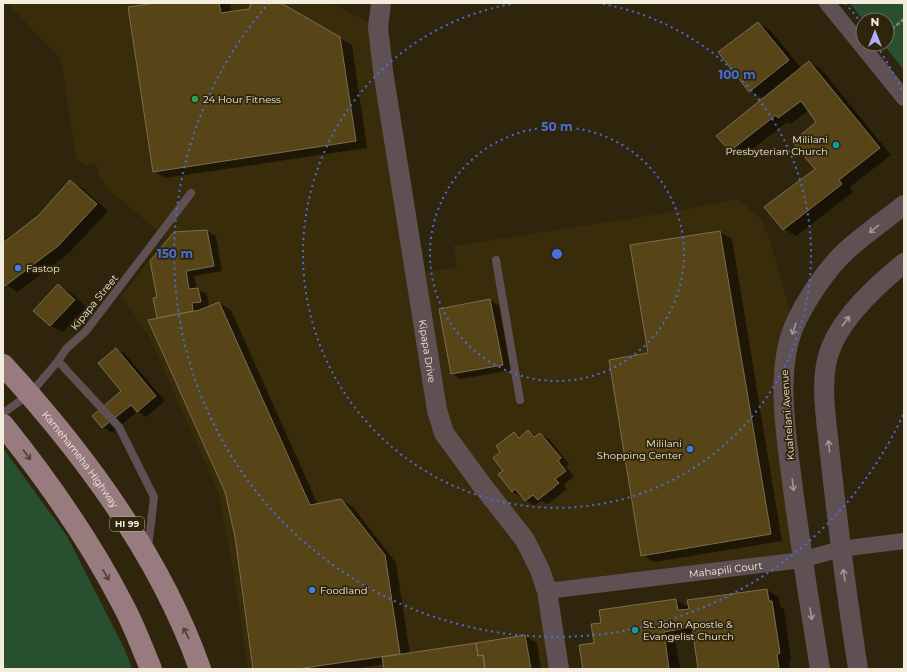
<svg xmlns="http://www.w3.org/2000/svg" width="907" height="672" viewBox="0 0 907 672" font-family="Montserrat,sans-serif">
<rect width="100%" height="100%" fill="#2f250c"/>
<path fill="#392c0a" d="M 7,3 L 332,3 L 378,27 L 416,274 L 457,267 L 453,246 L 666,213 L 738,199 L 762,220 L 771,244 L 794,325 L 786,357 L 802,560 L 547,591 L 559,669 L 248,669 L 235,581 L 219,494 L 149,336 L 122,296 L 166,238 L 108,189 L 100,177 L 96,164 L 86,166 L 76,159 L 63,73 L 59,57 Z"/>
<path fill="#285030" d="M 850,3 L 904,3 L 904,70 L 883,44 L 887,44 L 887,20 L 863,20 Z
M 3,448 L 67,536 L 125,650 L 132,669 L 3,669 Z"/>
<path fill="#0007" fill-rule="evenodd" d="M 162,3 L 230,3 L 231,12 L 249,10 L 253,3 L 279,3 L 352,45 L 367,148 L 165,178 L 154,171 Z
M 758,23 L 770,30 L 801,68 L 809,62 L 821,69 L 891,155 L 850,187 L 853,192 L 796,236 L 784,229 L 816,169 L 817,122 L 809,110 L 791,124 L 787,122 L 742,157 L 730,150 L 763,98 L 750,91 Z
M 70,182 L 82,188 L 108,211 L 70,252 L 17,292 L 3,282 L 3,245 L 40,216 Z
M 207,231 L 216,236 L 222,271 L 194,276 L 197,289 L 207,294 L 209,307 L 219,303 L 231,310 L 318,505 L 341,500 L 353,507 L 396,563 L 410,654 L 525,636 L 537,643 L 541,669 L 385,669 L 384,664 L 353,669 L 254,669 L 236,536 L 226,492 L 161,319 L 158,317 L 158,298 ZM 209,307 L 201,311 L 200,308 Z
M 720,232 L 732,239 L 782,541 L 654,562 L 642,555 Z
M 58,285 L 70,292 L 86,307 L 63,332 L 51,326 L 34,311 Z
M 490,300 L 499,306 L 511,370 L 461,379 L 452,374 Z
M 116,349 L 125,354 L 165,401 L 146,417 L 138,411 L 112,433 L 103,427 L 93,416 L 123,391 Z
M 528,431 L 537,436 L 540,434 L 549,439 L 569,464 L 566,467 L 574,476 L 564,485 L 567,489 L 548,504 L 541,501 L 534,506 L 512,491 L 504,471 L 502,452 L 514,434 L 521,437 Z
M 767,590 L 779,597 L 780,607 L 784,609 L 791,660 L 789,662 L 790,669 L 699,669 L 694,635 L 675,638 L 680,669 L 584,669 L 602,624 L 676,600 L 690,608 Z"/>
<path fill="#574517" stroke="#7a6e54" d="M 155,3 L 219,3 L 221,13 L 249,9 L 251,3 L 281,3 L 340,37 L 356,141 L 153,172 L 128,7 Z
M 758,22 L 789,60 L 749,92 L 718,52 Z
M 809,61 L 880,148 L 839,180 L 842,184 L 783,230 L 764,207 L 815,169 L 792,142 L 816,122 L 801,101 L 778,118 L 776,115 L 730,151 L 716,136 Z
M 70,180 L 97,204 L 58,246 L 5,286 L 3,283 L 3,243 L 39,215 Z
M 207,230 L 214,266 L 186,271 L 189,289 L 198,288 L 201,302 L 192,303 L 193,311 L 157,318 L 153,298 L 157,297 L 150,261 L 174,232 Z
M 720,231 L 771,534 L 641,556 L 609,360 L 648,353 L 630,245 Z
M 58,284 L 75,300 L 50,326 L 33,311 Z
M 490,299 L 503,365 L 451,374 L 439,309 Z
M 219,302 L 310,505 L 341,499 L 385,555 L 400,654 L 297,669 L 253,669 L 235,537 L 225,492 L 148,320 L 200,310 Z
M 116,348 L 156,396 L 137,412 L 131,405 L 102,428 L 92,416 L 121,391 L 98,363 Z
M 528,430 L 534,437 L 540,433 L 561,458 L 558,461 L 566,471 L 555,479 L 559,483 L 538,500 L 533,495 L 525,501 L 515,489 L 512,492 L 498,474 L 503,471 L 493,458 L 500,452 L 496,446 L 514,432 L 519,438 Z
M 767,589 L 769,601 L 772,601 L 780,653 L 777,655 L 779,669 L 698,669 L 692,627 L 664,632 L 669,669 L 583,669 L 579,645 L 594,643 L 591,624 L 601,623 L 599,610 L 676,599 L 678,610 L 689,609 L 687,600 Z
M 525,635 L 531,669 L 485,669 L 483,655 L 478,656 L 476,643 Z
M 476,643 L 478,656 L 483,655 L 485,669 L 384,669 L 382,657 Z"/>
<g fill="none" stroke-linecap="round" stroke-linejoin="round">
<path stroke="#8e8571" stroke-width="2.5" stroke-dasharray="4 2" stroke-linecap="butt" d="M 887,33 L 904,19"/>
<path stroke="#5f5153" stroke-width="8" d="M 496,260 L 520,400
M 58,361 L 119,427 L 154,497 L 148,548
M 3,413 L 30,394 L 58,361 L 66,349 L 86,331 L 191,193"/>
<g stroke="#5f5153" stroke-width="16">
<path d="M 827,3 L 904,98"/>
<path id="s1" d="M 547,591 L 802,560 L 840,549 L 904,541"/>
</g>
<g stroke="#5f5153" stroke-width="20">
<path id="s2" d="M 381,3 L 378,27 L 383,71 L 437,410 L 444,433 L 482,485 L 525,540 L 540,570 L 547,591 L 559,669"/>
<path d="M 820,669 C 810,609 801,549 793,489 C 787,440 774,371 795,324 C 806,300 827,268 847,250 C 865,234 885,220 904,205"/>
<path d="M 858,669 C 847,598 838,527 830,455 C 827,424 819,383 829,353 C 840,318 877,285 904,263"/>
</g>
<g stroke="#987b7f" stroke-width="22">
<path id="s3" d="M 3,365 C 84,453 160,555 200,669"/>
<path d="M 3,425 C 48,481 90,541 123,605 C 134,625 142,648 151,669"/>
</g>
</g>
<defs><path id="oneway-shaft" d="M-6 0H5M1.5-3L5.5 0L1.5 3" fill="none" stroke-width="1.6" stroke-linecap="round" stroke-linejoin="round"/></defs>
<g stroke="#a29792">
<use href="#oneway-shaft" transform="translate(874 229) rotate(141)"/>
<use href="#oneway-shaft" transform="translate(846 321) rotate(-53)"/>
<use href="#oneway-shaft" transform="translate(794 329) rotate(109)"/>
<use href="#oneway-shaft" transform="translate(829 446) rotate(-96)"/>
<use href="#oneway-shaft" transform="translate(793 485) rotate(83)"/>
<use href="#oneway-shaft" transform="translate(844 575) rotate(-99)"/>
<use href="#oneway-shaft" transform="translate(811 614) rotate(80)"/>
</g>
<g stroke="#4e3f2e">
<use href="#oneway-shaft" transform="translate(27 455) rotate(53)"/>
<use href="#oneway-shaft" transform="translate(106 575) rotate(60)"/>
<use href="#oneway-shaft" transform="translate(186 633) rotate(-117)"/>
</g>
<g fill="none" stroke="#486ed9" stroke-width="2" stroke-dasharray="2 4">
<circle cx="557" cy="254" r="127"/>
<path d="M597 3A254 254 0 1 1 517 3"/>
<path d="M903 415A382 382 0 1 1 269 3M845 3A382 382 0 0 1 862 24M877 46A382 382 0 0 1 903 93"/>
</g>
<circle fill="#2e9e5b" stroke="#2f250c" stroke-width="1.5" cx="195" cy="99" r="4"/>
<g fill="#0f9aa8" stroke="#2f250c" stroke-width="1.5">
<circle cx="836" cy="145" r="4"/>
<circle cx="635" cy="630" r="4"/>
</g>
<g fill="#3f7fe0" stroke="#2f250c" stroke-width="1.5">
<circle cx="18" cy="268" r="4"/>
<circle cx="690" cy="449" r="4"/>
<circle cx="312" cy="590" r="4"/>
</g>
<g text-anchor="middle" stroke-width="3.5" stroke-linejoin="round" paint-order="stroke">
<rect fill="#2f250c" stroke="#b8b19f" stroke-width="1" x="110" y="517" width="34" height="14" rx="3"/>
<g font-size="9" font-weight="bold" fill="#f3edde">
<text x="127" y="527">HI 99</text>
</g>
<g font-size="10" fill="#f3edde" stroke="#2f250c" text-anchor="start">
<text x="203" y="103">24 Hour Fitness</text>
<text x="828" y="143" text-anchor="end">Mililani<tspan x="828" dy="12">Presbyterian Church</tspan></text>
<text x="26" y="272">Fastop</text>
<text x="682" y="447" text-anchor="end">Mililani<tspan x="682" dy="12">Shopping Center</tspan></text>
<text x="320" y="594">Foodland</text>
<text x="643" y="628">St. John Apostle &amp;<tspan x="643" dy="12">Evangelist Church</tspan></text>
</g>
<g font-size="10" fill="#f3edde" stroke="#2f250c">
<text transform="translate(94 302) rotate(-51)" y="4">Kipapa Street</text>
<text dy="4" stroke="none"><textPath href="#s2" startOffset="352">Kipapa Drive</textPath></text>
<text transform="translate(787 415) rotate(-94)" y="4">Kuahelani Avenue</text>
<text dy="4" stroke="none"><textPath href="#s3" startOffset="122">Kamehameha Highway</textPath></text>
<text dy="4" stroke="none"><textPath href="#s1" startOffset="180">Mahapili Court</textPath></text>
</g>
</g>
<circle cx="557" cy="254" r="6" fill="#486ed9" stroke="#2f250c" stroke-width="2"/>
<g font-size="12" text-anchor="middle" font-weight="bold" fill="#486ed9" stroke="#2f250c" stroke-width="3.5" stroke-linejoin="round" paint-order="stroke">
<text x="737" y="79">100 m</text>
<text x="557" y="131">50 m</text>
<text x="175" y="258">150 m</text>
</g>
<rect width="907" height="672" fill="none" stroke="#f3edde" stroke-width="8"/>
<g transform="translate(875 32)"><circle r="19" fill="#2f250c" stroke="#7d7560"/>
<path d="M0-3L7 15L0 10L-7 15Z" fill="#b3adf9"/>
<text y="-6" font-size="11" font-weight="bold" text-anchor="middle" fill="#f3edde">N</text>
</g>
</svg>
